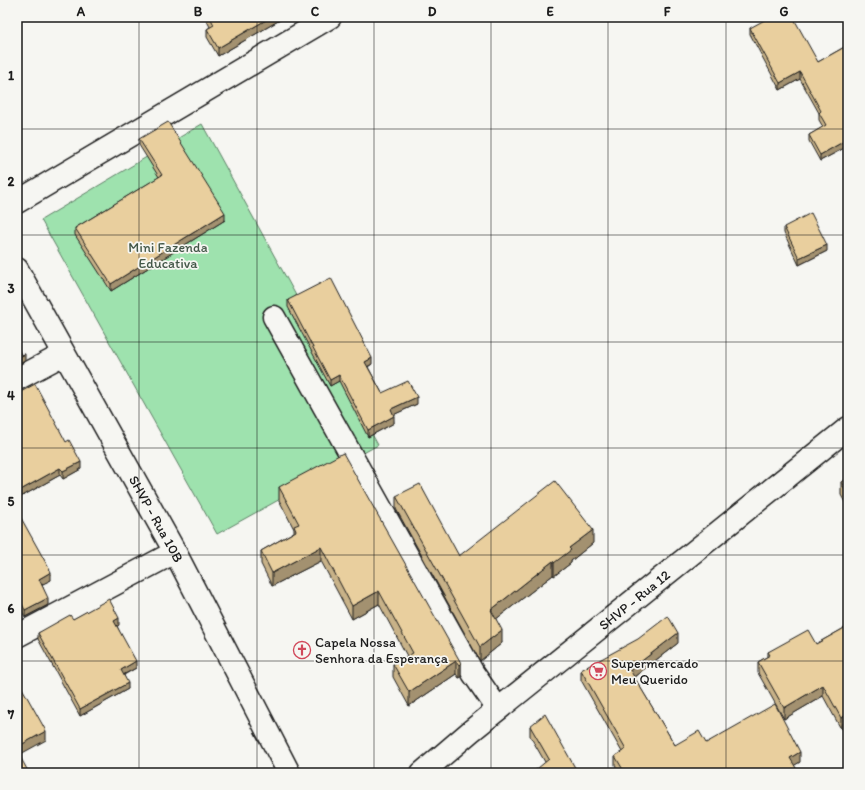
<svg xmlns="http://www.w3.org/2000/svg" width="865" height="790" viewBox="0 0 865 790" font-family="Itim,sans-serif">
<rect width="100%" height="100%" fill="#f6f6f2"/>
<filter id="ink" filterUnits="userSpaceOnUse"><feTurbulence type="fractalNoise" baseFrequency=".025" numOctaves="2"/><feDisplacementMap in="SourceGraphic" scale="8" xChannelSelector="R" yChannelSelector="G"/><feConvolveMatrix kernelMatrix="1 2 1 2 8 2 1 2 1" color-interpolation-filters="sRGB"/></filter>
<g filter="url(#ink)">
<path fill="#9ee2ae" stroke="#5d7f65" d="M 202,124 L 378,445 L 217,534 L 41,220 Z"/>
<g fill="none" stroke-linecap="round" stroke-linejoin="round">
<g stroke="#1c1c1c" stroke-width="25">
<path id="street" d="M 17,202 L 330,17
M 274,317 L 473,673 L 498,709
M 17,379 L 64,354
M 17,636 L 175,552"/>
</g>
<g stroke="#1c1c1c" stroke-width="25">
<g id="secondary">
<path id="s1" d="M 17,269 L 175,552 L 289,773"/>
<path id="s2" d="M 422,773 L 471,731 L 848,428"/>
</g>
</g>
<use href="#street" stroke="#f6f6f2" stroke-width="22"/>
<use href="#secondary" stroke="#f6f6f2" stroke-width="22"/>
</g>
<path fill="#c8b288" stroke="#1c1c1c" d="M 205,17 L 285,17 L 218,56 L 207,37 L 207,29 L 210,27 Z
M 750,28 L 818,62 L 848,45 L 848,146 L 820,161 L 809,141 L 809,135 L 823,127 L 819,120 L 819,113 L 800,79 L 780,90 L 750,34 Z
M 139,139 L 225,220 L 111,291 L 75,235 L 75,228 L 159,177 L 139,145 Z
M 784,227 L 827,251 L 799,265 L 784,233 Z
M 288,300 L 372,364 L 368,367 L 382,393 L 417,404 L 393,415 L 394,423 L 368,437 L 339,381 L 330,386 L 288,307 Z
M 17,394 L 81,469 L 63,479 L 60,475 L 17,499 Z
M 848,478 L 848,508 L 841,495 L 841,482 Z
M 279,487 L 461,663 L 461,677 L 459,678 L 456,674 L 409,706 L 393,677 L 393,664 L 407,656 L 379,604 L 352,619 L 321,561 L 272,586 L 261,564 L 261,551 L 294,532 L 294,529 L 279,500 Z
M 396,496 L 459,556 L 593,543 L 571,561 L 571,563 L 554,576 L 553,575 L 496,619 L 502,643 L 480,661 L 396,509 Z
M 17,520 L 51,580 L 42,584 L 48,605 L 25,617 L 19,606 L 17,607 Z
M 73,619 L 119,625 L 117,626 L 136,668 L 124,675 L 128,689 L 80,716 L 38,639 L 38,633 Z
M 848,626 L 841,729 L 823,696 L 784,719 L 758,673 L 758,662 L 768,656 L 768,652 L 816,644 Z
M 678,643 L 634,677 L 675,745 L 706,743 L 800,762 L 794,765 L 796,773 L 619,773 L 615,765 L 615,756 L 622,752 L 581,680 L 581,670 Z
M 530,726 L 578,773 L 545,762 L 530,736 Z"/>
<path fill="#a3916f" stroke="#1c1c1c" d="M 271,17 L 285,17 L 218,56 L 218,48 Z
M 800,72 L 800,79 L 780,90 L 780,83 Z
M 848,139 L 848,146 L 820,161 L 820,155 Z
M 225,213 L 225,220 L 111,291 L 111,284 Z
M 827,245 L 827,251 L 799,265 L 799,258 Z
M 25,354 L 25,361 L 17,365 L 17,358 Z
M 372,358 L 372,364 L 365,368 L 365,362 Z
M 339,375 L 339,381 L 330,386 L 330,380 Z
M 417,397 L 417,404 L 391,416 L 391,409 Z
M 394,416 L 394,423 L 368,437 L 368,430 Z
M 81,462 L 81,469 L 63,479 L 63,471 Z
M 60,468 L 60,475 L 17,499 L 17,492 Z
M 593,530 L 593,543 L 571,561 L 571,563 L 554,576 L 554,563 L 569,548 Z
M 321,547 L 321,561 L 272,586 L 272,573 Z
M 553,561 L 553,575 L 491,623 L 491,610 Z
M 51,572 L 51,580 L 39,586 L 39,579 Z
M 379,591 L 379,604 L 352,619 L 352,606 Z
M 19,598 L 19,606 L 17,607 L 17,600 Z
M 48,598 L 48,605 L 25,617 L 25,610 Z
M 119,618 L 119,625 L 114,628 L 114,621 Z
M 502,630 L 502,643 L 480,661 L 480,647 Z
M 678,633 L 678,643 L 630,680 L 630,670 Z
M 136,661 L 136,668 L 121,676 L 121,670 Z
M 456,661 L 456,674 L 409,706 L 409,692 Z
M 461,663 L 461,677 L 459,678 L 459,665 Z
M 128,683 L 128,689 L 80,716 L 80,709 Z
M 823,685 L 823,696 L 784,719 L 784,708 Z
M 848,714 L 848,725 L 841,729 L 841,718 Z
M 46,731 L 46,740 L 17,756 L 17,747 Z
M 800,752 L 800,762 L 790,768 L 790,758 Z
M 796,768 L 796,773 L 790,773 Z"/>
<path fill="#e9cf9e" stroke="#1c1c1c" d="M 210,17 L 271,17 L 218,48 L 207,29 L 214,25 Z
M 770,17 L 793,17 L 818,62 L 848,45 L 848,139 L 820,155 L 809,135 L 826,125 L 819,113 L 821,111 L 800,72 L 780,83 L 750,28 Z
M 168,122 L 225,213 L 111,284 L 75,228 L 162,175 L 139,139 Z
M 811,213 L 827,245 L 799,258 L 784,227 Z
M 331,278 L 372,358 L 365,362 L 382,393 L 408,381 L 417,397 L 391,409 L 394,416 L 368,430 L 339,375 L 330,380 L 288,300 Z
M 19,350 L 21,355 L 25,354 L 17,358 L 17,351 Z
M 35,384 L 66,442 L 69,440 L 81,462 L 63,471 L 60,468 L 17,492 L 17,394 Z
M 343,453 L 461,663 L 459,665 L 456,661 L 409,692 L 393,664 L 413,653 L 379,591 L 352,606 L 321,547 L 272,573 L 261,551 L 296,531 L 294,526 L 299,524 L 279,487 Z
M 848,478 L 848,495 L 841,482 Z
M 555,481 L 593,530 L 569,548 L 571,550 L 554,563 L 553,561 L 491,610 L 502,630 L 480,647 L 396,496 L 420,484 L 459,556 Z
M 21,518 L 51,572 L 39,579 L 48,598 L 25,610 L 19,598 L 17,600 L 17,520 Z
M 109,599 L 119,618 L 114,621 L 136,661 L 121,670 L 128,683 L 80,709 L 38,633 L 70,615 L 73,619 Z
M 668,616 L 678,633 L 630,670 L 675,745 L 699,731 L 706,743 L 775,704 L 800,752 L 790,758 L 796,768 L 790,773 L 625,773 L 615,756 L 626,749 L 581,670 L 638,639 Z
M 848,626 L 848,714 L 841,718 L 823,685 L 784,708 L 758,662 L 770,655 L 768,652 L 808,630 L 816,644 Z
M 17,679 L 46,731 L 17,747 Z
M 545,714 L 578,773 L 532,773 L 549,759 L 530,726 Z
M 17,751 L 29,773 L 17,773 Z
M 476,769 L 480,773 L 471,773 Z"/>
</g>
<path fill="none" stroke="#1c1c1c" stroke-width="1" stroke-opacity="0.55" d="M 139,17 L 139,773M 257,17 L 257,773M 374,17 L 374,773M 491,17 L 491,773M 608,17 L 608,773M 726,17 L 726,773M 17,129 L 848,129M 17,235 L 848,235M 17,342 L 848,342M 17,448 L 848,448M 17,555 L 848,555M 17,661 L 848,661"/>
<defs>
<g id="church-ring" transform="scale(0.9)"><circle r="9.5" fill="#f6f6f2" stroke="#d1495b" stroke-width="1.5"/><path d="M-1.2-6h2.4v3.5h3.3v2.4h-3.3V6h-2.4V-.1h-3.3v-2.4h3.3Z" fill="#d1495b"/></g>
<g id="supermarket-ring" transform="scale(0.9)"><circle r="9.5" fill="#f6f6f2" stroke="#d1495b" stroke-width="1.5"/><path d="M-6-5.5h2.5l.6 2H6L4.5 2H-2.5L-4.4-4H-6ZM-1.5 3.2a1.3 1.3 0 1 0 .1 0ZM3 3.2a1.3 1.3 0 1 0 .1 0Z" fill="#d1495b"/></g>
</defs>
<g fill-rule="evenodd">
<use href="#church-ring" x="302" y="650"/>
<use href="#supermarket-ring" x="598" y="671"/>
</g>
<g text-anchor="middle" stroke-width="3.5" stroke-linejoin="round" paint-order="stroke">
<g font-size="14" fill="#435748" stroke="#f6f6f2">
<text x="168" y="252">Mini Fazenda<tspan x="168" dy="16">Educativa</tspan></text>
</g>
<g font-size="14" fill="#1c1c1c" stroke="#f6f6f2">
<text dy="5" stroke="none"><textPath href="#s1" startOffset="286">SHVP - Rua 10B</textPath></text>
<text dy="5" stroke="none"><textPath href="#s2" startOffset="274">SHVP - Rua 12</textPath></text>
</g>
<g font-size="14" fill="#1c1c1c" stroke="#f6f6f2" text-anchor="start">
<text x="315" y="647">Capela Nossa<tspan x="315" dy="16">Senhora da Esperança</tspan></text>
<text x="611" y="668">Supermercado<tspan x="611" dy="16">Meu Querido</tspan></text>
</g>
</g>
<rect width="865" height="790" fill="none" stroke="#f6f6f2" stroke-width="44"/>
<rect x="22" y="22" width="821" height="746" fill="none" stroke="#1c1c1c" stroke-width="1.5"/>
<g font-size="13" text-anchor="middle" font-weight="bold" fill="#1c1c1c">
<text x="81" y="16">A</text>
<text x="198" y="16">B</text>
<text x="315" y="16">C</text>
<text x="432" y="16">D</text>
<text x="550" y="16">E</text>
<text x="667" y="16">F</text>
<text x="784" y="16">G</text>
<text x="11" y="80">1</text>
<text x="11" y="186">2</text>
<text x="11" y="293">3</text>
<text x="11" y="400">4</text>
<text x="11" y="506">5</text>
<text x="11" y="613">6</text>
<text x="11" y="719">7</text>
</g>
</svg>
